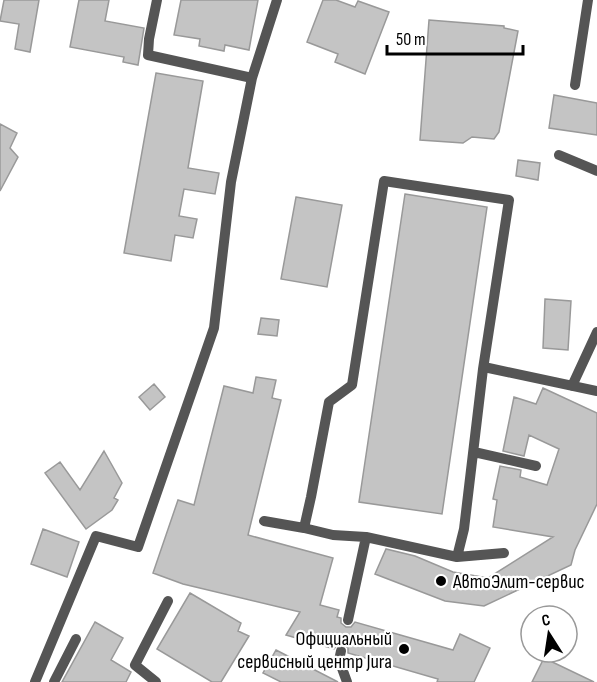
<svg xmlns="http://www.w3.org/2000/svg" width="597" height="682" viewBox="0 0 597 682" font-family="'Sofia Sans Condensed',sans-serif">
<rect width="100%" height="100%" fill="#fff"/>
<path fill="#c4c4c4" stroke="#999" stroke-width="1.5" d="M 4,0 L 39,0 L 30,52 L 15,49 L 19,24 L 0,21 Z
M 79,0 L 109,0 L 105,21 L 144,28 L 138,65 L 123,62 L 124,57 L 70,47 Z
M 181,0 L 258,0 L 249,50 L 225,45 L 224,51 L 199,46 L 200,39 L 174,35 Z
M 323,0 L 336,0 L 355,7 L 358,1 L 389,12 L 365,74 L 335,62 L 338,54 L 307,42 Z
M 429,20 L 504,26 L 504,28 L 518,31 L 499,132 L 494,139 L 472,137 L 463,143 L 420,140 Z
M 156,73 L 203,81 L 188,168 L 219,173 L 215,194 L 184,189 L 179,216 L 197,219 L 193,238 L 175,235 L 171,261 L 124,253 Z
M 554,95 L 597,103 L 597,135 L 549,128 Z
M 0,124 L 17,133 L 10,148 L 18,157 L 0,191 Z
M 518,160 L 540,163 L 538,180 L 516,176 Z
M 405,194 L 487,207 L 442,514 L 359,502 Z
M 296,197 L 342,205 L 327,287 L 281,279 Z
M 545,299 L 571,301 L 568,350 L 543,348 Z
M 261,318 L 279,320 L 277,336 L 258,334 Z
M 256,377 L 276,380 L 272,398 L 281,400 L 248,535 L 333,558 L 320,605 L 339,610 L 337,617 L 341,618 L 341,623 L 346,627 L 351,627 L 355,622 L 453,650 L 460,634 L 490,648 L 474,682 L 437,682 L 438,679 L 348,653 L 348,648 L 343,644 L 338,644 L 334,649 L 286,635 L 300,612 L 183,584 L 153,573 L 178,500 L 194,505 L 224,386 L 253,393 Z
M 154,384 L 165,397 L 150,410 L 139,397 Z
M 543,388 L 597,413 L 597,504 L 575,550 L 571,565 L 484,606 L 445,601 L 375,574 L 386,549 L 415,556 L 453,572 L 488,578 L 553,537 L 493,527 L 497,500 L 493,499 L 500,466 L 521,470 L 520,477 L 547,485 L 559,449 L 529,435 L 524,456 L 503,451 L 514,397 L 536,404 Z
M 104,451 L 122,483 L 114,498 L 118,500 L 112,510 L 86,529 L 45,473 L 60,462 L 80,490 Z
M 43,529 L 79,542 L 67,577 L 31,564 Z
M 190,593 L 241,623 L 238,631 L 249,636 L 221,682 L 212,682 L 157,649 Z
M 95,622 L 123,638 L 111,660 L 131,672 L 126,682 L 62,682 Z
M 276,650 L 338,682 L 281,682 L 263,673 Z
M 544,658 L 594,682 L 532,682 Z"/>
<g fill="none" stroke-linecap="round" stroke-linejoin="round">
<path stroke="#555" stroke-width="10" d="M 157,0 L 149,39 L 148,55 L 252,78
M 575,85 L 588,0
M 559,155 L 597,171
M 484,367 L 597,391
M 572,386 L 597,332
M 474,452 L 536,466
M 264,521 L 304,528
M 457,557 L 504,553
M 348,620 L 366,537 L 333,535 L 304,528 L 311,497 L 329,402 L 352,385 L 384,181 L 509,200 L 483,369 L 464,529 L 457,557 L 366,537
M 341,651 L 339,660 L 347,682
M 35,682 L 96,536 L 138,547 L 214,328 L 231,182 L 252,78 L 277,0
M 54,682 L 76,639
M 156,682 L 135,665 L 168,601"/>
</g>
<g fill="#000" stroke="#fff" stroke-width="2">
<circle cx="441" cy="581" r="6"/>
<circle cx="404" cy="649" r="6"/>
</g>
<g text-anchor="middle" stroke-width="4.5" stroke-linejoin="round" paint-order="stroke">
<g font-size="20" fill="#000" stroke="#fff" text-anchor="start">
<text x="453" y="588">АвтоЭлит-сервис</text>
<text x="392" y="645" text-anchor="end">Официальный<tspan x="392" dy="23">сервисный центр Jura</tspan></text>
</g>
</g>
<g transform="translate(549 634) rotate(348)"><circle r="28" fill="#ffffff" stroke="#999999" stroke-width="1.5"/>
<path d="M0-4.5L10 22L0 15L-10 22Z" fill="#000000"/>
<text y="-9" font-size="16" font-weight="bold" text-anchor="middle" fill="#000000">С</text>
</g>
<path d="M387 45v9h136v-9" fill="none" stroke="#000000" stroke-width="3"/>
<text x="396" y="45" font-size="18" fill="#000000" stroke="#ffffff" stroke-width="4.5" paint-order="stroke">50 m</text>
</svg>
